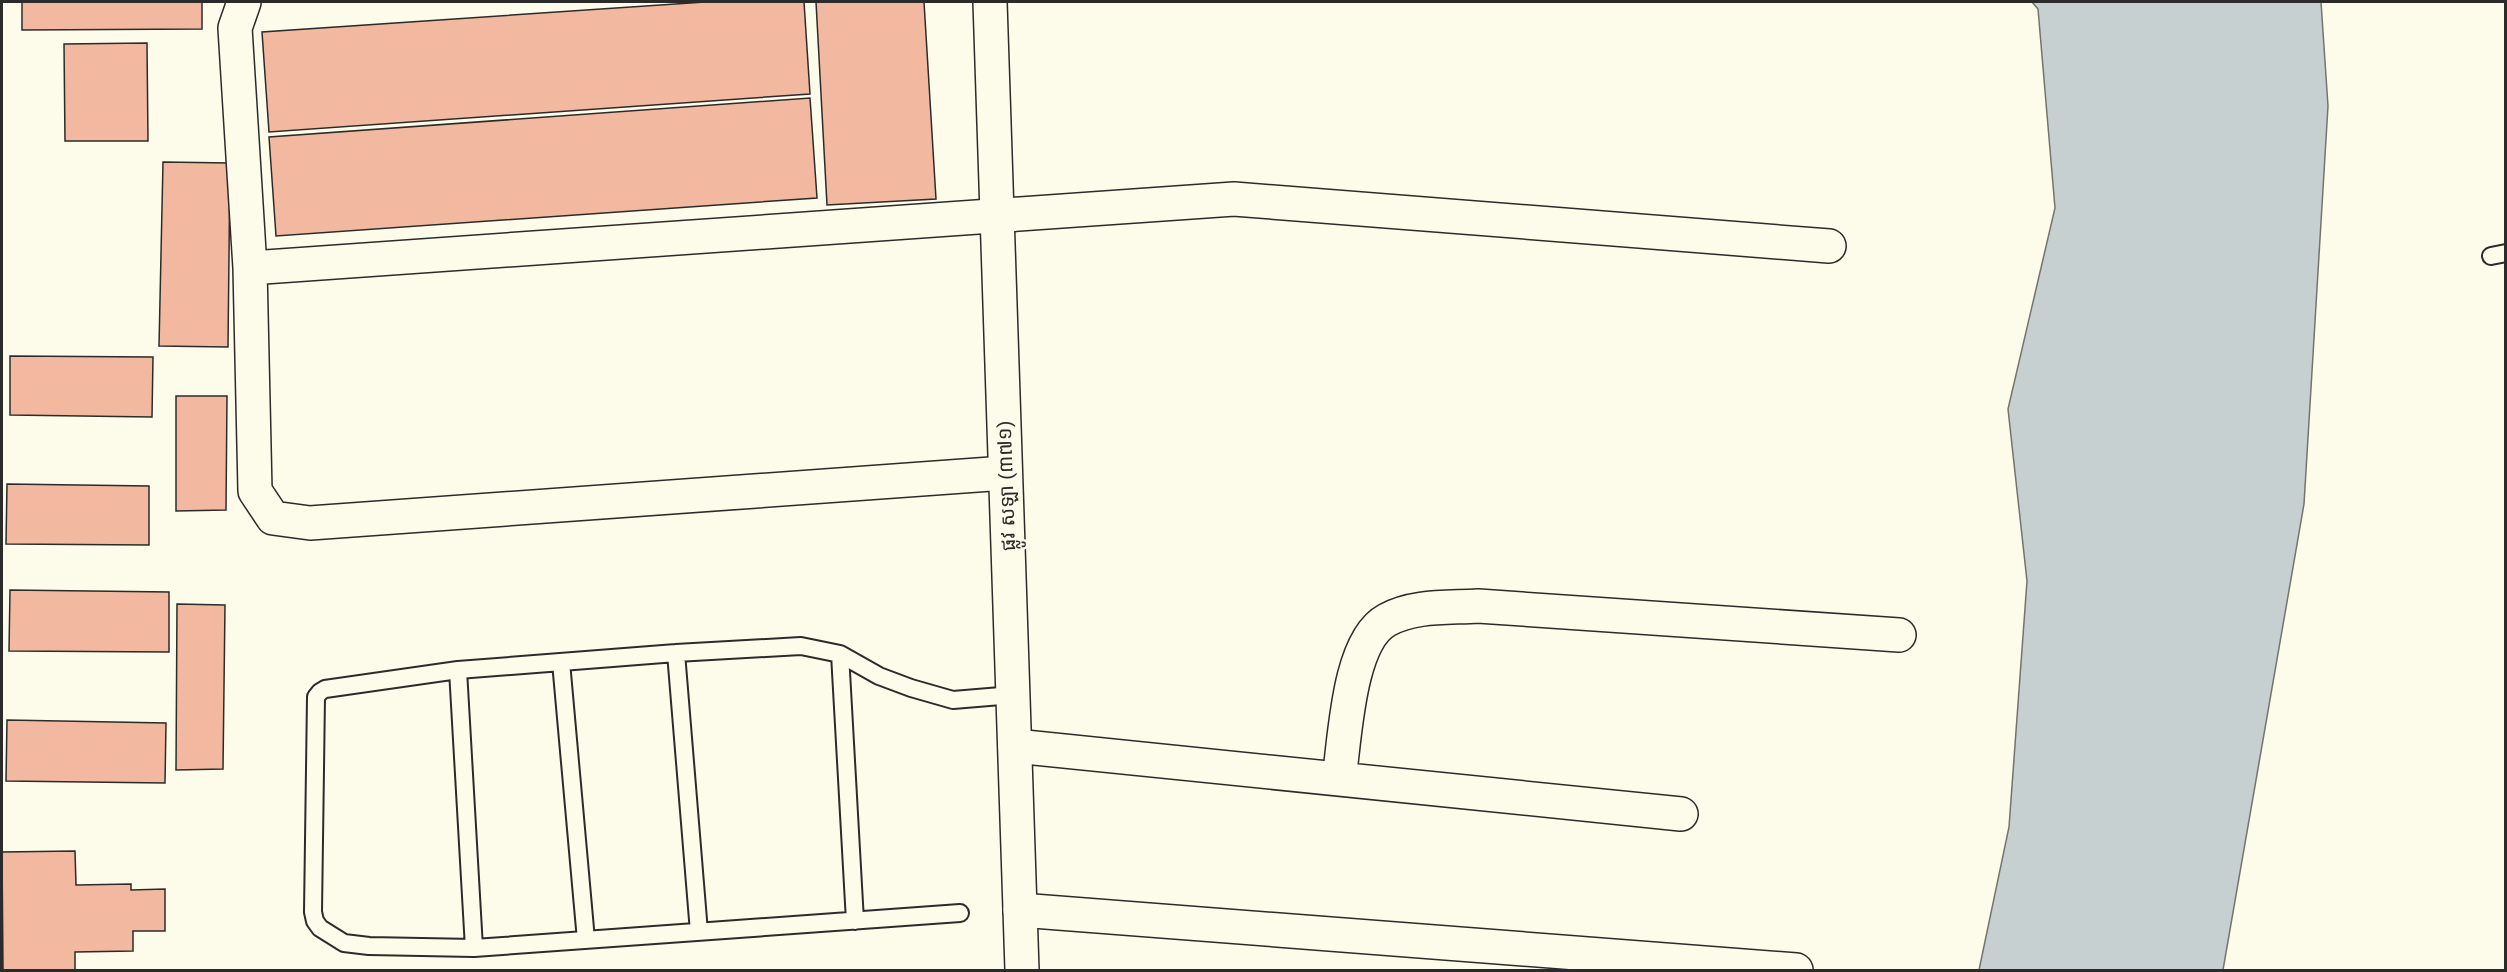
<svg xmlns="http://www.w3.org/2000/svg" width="2507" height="972" viewBox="0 0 2507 972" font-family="Helvetica,'Noto Sans Khmer',sans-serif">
<rect width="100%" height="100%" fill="#fdfbea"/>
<path fill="#c7d0d0" stroke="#74746e" stroke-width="1.5" d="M 2032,2 L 2321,2 L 2328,106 L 2304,504 L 2223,970 L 1979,970 L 2009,827 L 2027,581 L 2008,409 L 2055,208 L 2038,9 Z"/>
<path fill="#f2b8a0" stroke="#2b2b2b" stroke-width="1.5" d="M 22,2 L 202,2 L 202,29 L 22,30 Z
M 705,2 L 804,2 L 810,94 L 269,132 L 262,32 Z
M 816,2 L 924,2 L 936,199 L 827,205 Z
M 147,43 L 148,141 L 65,141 L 64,44 Z
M 810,98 L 817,198 L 276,236 L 269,137 Z
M 163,162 L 230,163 L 228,347 L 159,346 Z
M 10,356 L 153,357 L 152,417 L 10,415 Z
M 176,396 L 227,396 L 226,510 L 176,511 Z
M 7,484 L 149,486 L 149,545 L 6,544 Z
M 10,590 L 169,592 L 169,652 L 9,651 Z
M 177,604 L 225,605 L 223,769 L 176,770 Z
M 7,720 L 166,723 L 165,783 L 6,781 Z
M 75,851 L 76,885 L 131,884 L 131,890 L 165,889 L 165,931 L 133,931 L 133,951 L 75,952 L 75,970 L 3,970 L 2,852 Z"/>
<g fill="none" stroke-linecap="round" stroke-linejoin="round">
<g stroke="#2b2b2b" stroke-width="20">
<path id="lane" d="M 2491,256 L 2506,253
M 676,653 L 699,932
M 840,654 L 855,921
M 561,662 L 586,940
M 458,670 L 474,948
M 960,913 L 474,948 L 369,946 L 344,943 L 320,928 L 315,921 L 313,912 L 316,697 L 320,692 L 325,689 L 458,670 L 676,653 L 801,646 L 840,654 L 879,676 L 911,688 L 953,700 L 1013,695"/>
</g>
<g stroke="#2b2b2b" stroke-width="36">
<path id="street" d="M 244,2 L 235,28 L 250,268 L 255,491 L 273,518 L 310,523 L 1005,473
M 250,268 L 1234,199 L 1829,246
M 1015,746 L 1681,814
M 1339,779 C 1345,739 1348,641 1387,620 C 1414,605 1448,608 1478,606 L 1899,635
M 1020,910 L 1796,970"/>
</g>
<g stroke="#2b2b2b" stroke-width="36">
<path id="secondary" d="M 990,2 L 1022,970"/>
</g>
<use href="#lane" stroke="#fdfbea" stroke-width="16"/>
<use href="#street" stroke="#fdfbea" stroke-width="33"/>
<use href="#secondary" stroke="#fdfbea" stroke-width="33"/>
</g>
<g text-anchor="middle" stroke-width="4.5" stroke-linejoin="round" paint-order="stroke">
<g font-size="20" fill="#2b2b2b" stroke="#fdfbea">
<text transform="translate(1006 486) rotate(-92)" y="7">ផ្លូវ សឡា (៣៧១)</text>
</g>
</g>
<rect width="2507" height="972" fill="none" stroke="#2b2b2b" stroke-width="6"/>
</svg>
